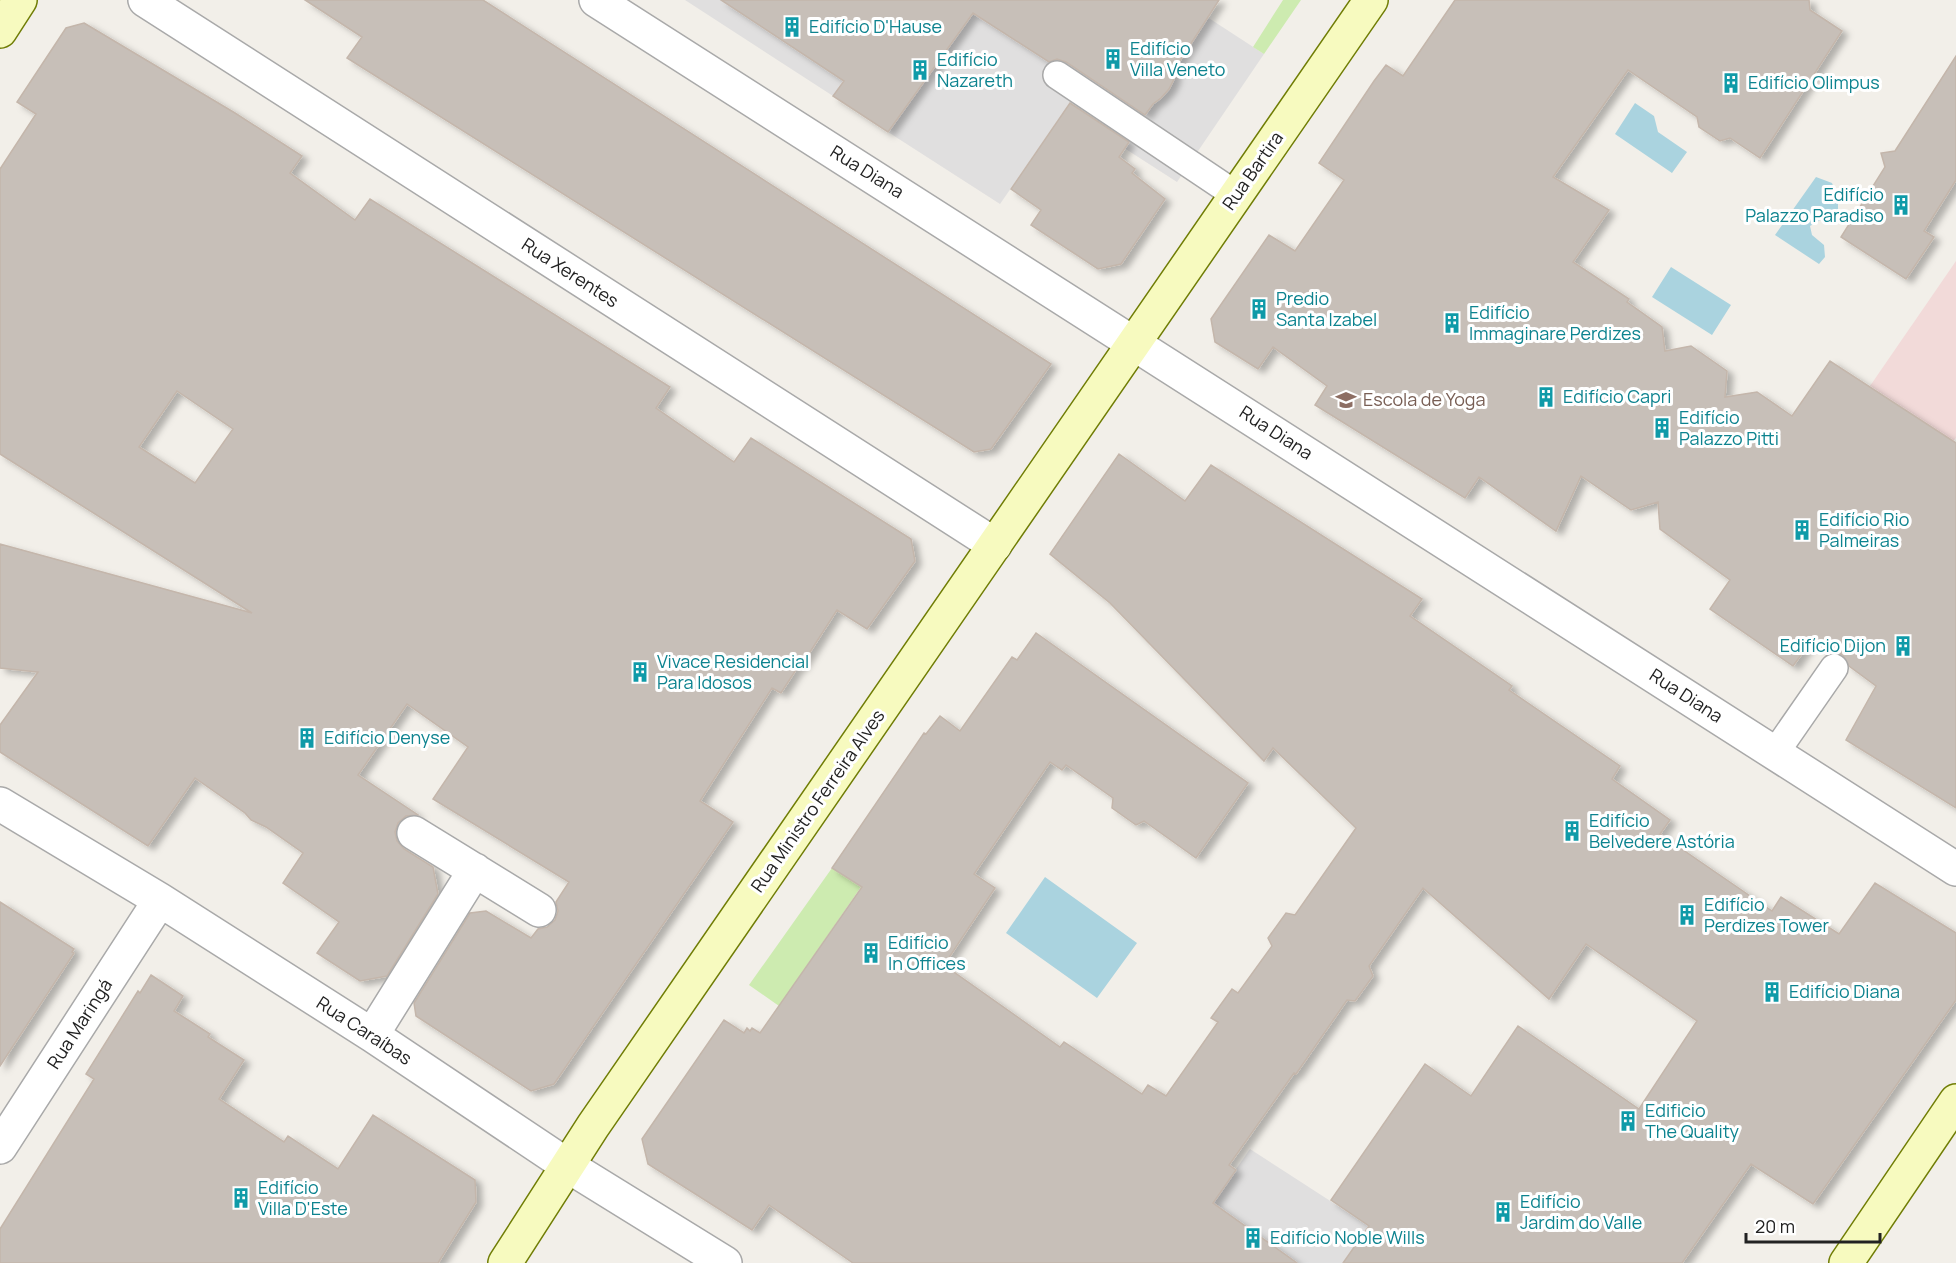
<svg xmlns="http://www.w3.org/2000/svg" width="1956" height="1263" viewBox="0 0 1956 1263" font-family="Manrope,sans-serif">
<defs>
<filter id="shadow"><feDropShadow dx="6" dy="4" stdDeviation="3" flood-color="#0004"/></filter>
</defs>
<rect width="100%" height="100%" fill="#f2efe9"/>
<path fill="#e0dfdf" d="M 685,0 L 900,0 L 833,96 Z
M 983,0 L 1181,0 L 1264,54 L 1177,182 L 1065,110 L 1000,204 L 888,132 Z
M 1250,1149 L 1369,1226 L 1343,1263 L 1171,1263 Z"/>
<path fill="#f2dad9" d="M 1956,261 L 1956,438 L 1953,441 L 1870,386 Z"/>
<path fill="#cdebb0" d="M 1283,0 L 1301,0 L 1264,54 L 1253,47 Z
M 832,868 L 861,887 L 779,1006 L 749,985 Z"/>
<path fill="#aad3df" d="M 1635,103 L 1654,116 L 1658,132 L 1687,152 L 1672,173 L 1615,134 Z
M 1816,177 L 1832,183 L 1838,199 L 1838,210 L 1810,226 L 1812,235 L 1824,245 L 1825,257 L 1819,264 L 1775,235 Z
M 1671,267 L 1731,305 L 1712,335 L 1652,297 Z
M 1045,877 L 1137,943 L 1097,998 L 1006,933 Z"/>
<path fill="#c7bfb8" stroke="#c4b6ab" stroke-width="1.5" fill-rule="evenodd" filter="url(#shadow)" d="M 305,0 L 483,0 L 1051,364 L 991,449 L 974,452 L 347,58 L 362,37 Z
M 721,0 L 1219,0 L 1174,70 L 1174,79 L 1169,89 L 1161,98 L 1153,104 L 1145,115 L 1066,62 L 1057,59 L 1049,62 L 973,13 L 888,132 L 833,96 L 844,81 Z
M 1455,0 L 1809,0 L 1810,10 L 1842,31 L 1760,158 L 1730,138 L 1720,141 L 1699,127 L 1697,117 L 1628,70 L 1553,177 L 1609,210 L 1573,262 L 1629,299 L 1627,302 L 1662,327 L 1665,351 L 1691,346 L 1727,371 L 1725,397 L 1757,392 L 1792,416 L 1830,361 L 1956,443 L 1956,808 L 1846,740 L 1876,686 L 1849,666 L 1843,655 L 1836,652 L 1831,653 L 1812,640 L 1793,666 L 1710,609 L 1730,580 L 1660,529 L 1658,502 L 1631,510 L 1581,476 L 1556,531 L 1479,477 L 1465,498 L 1315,405 L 1327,386 L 1273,347 L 1258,369 L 1215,342 L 1211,319 L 1269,235 L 1295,251 L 1344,180 L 1319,163 L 1374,81 L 1386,65 L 1403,76 Z
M 84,23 L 235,113 L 302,156 L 290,173 L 355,220 L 370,199 L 670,387 L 656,408 L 734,462 L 751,438 L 911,539 L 915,561 L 867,629 L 837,610 L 801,666 L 799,665 L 781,693 L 772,688 L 700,801 L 733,822 L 554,1084 L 531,1091 L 416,1016 L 414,1003 L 470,913 L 486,911 L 531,938 L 538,929 L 547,927 L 555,920 L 558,911 L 556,902 L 569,882 L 433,799 L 468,747 L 407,704 L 358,775 L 418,815 L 406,816 L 398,823 L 395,832 L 397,841 L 404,849 L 433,867 L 438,894 L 387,976 L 360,981 L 317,953 L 339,922 L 283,883 L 303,853 L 266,827 L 251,820 L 245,813 L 195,778 L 148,846 L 0,752 L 0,725 L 38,672 L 0,668 L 0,544 L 252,613 L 0,454 L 0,169 L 36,114 L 17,102 L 66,28 ZM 177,391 L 233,429 L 195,483 L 139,447 Z
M 1956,56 L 1956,180 L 1924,231 L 1934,237 L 1906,279 L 1841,237 L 1885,167 L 1881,153 L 1895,151 Z
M 1070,103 L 1129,142 L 1119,157 L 1135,169 L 1132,173 L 1165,199 L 1121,264 L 1098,269 L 1031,225 L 1041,210 L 1011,189 Z
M 1119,454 L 1185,501 L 1211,465 L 1422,599 L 1410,616 L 1512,686 L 1509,690 L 1620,766 L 1612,779 L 1670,820 L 1660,834 L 1772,911 L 1781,897 L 1839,934 L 1875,883 L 1956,933 L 1956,1000 L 1813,1204 L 1751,1164 L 1682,1263 L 1343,1263 L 1369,1226 L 1331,1200 L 1425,1064 L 1471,1096 L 1518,1026 L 1639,1109 L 1697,1021 L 1586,944 L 1549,999 L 1423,888 L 1369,966 L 1373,976 L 1355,1001 L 1347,1000 L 1296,1074 L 1294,1073 L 1229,1165 L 1236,1170 L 1213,1203 L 1297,1263 L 853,1263 L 769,1205 L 752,1230 L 648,1164 L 642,1139 L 724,1020 L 744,1033 L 747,1028 L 750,1031 L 752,1028 L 760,1033 L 862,887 L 832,868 L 924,733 L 926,734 L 940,716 L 960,731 L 1012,657 L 1017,660 L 1036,633 L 1248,783 L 1196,858 L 1144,821 L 1136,825 L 1112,808 L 1113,798 L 1066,765 L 1062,770 L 1050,762 L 974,874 L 995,888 L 944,965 L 1060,1047 L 1064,1042 L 1142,1094 L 1148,1085 L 1166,1096 L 1218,1022 L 1211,1018 L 1232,989 L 1238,993 L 1272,946 L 1268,938 L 1286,913 L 1295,915 L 1356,828 L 1273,748 L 1264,761 L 1110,603 L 1050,554 Z
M 0,902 L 74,949 L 72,952 L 74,953 L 0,1066 Z
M 151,975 L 183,996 L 174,1011 L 210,1034 L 208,1037 L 244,1060 L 219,1099 L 284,1142 L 288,1136 L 338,1169 L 373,1115 L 475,1180 L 476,1202 L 438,1263 L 0,1263 L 0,1229 L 94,1079 L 86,1074 L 138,991 L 140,993 Z"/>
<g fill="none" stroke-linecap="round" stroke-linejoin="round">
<g stroke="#a9a9a9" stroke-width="30">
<path id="lane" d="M 1057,75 L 1236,195
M 1775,753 L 1834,668"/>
</g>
<g stroke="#a9a9a9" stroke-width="36">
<path id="street" d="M 145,0 L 995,545
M 596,0 L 1956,869
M 0,804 L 160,900 L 372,1035 L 568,1166 L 725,1263
M 414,833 L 539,910
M 372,1035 L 475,870
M 0,1147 L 160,900"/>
</g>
<g stroke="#707d05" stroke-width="36">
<path id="secondary" d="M 0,31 L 20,0
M 505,1263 L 593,1126 L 1371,0
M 1846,1263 L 1956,1101"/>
</g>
<use href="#lane" stroke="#fff" stroke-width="27"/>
<use href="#street" stroke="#fff" stroke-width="33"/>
<use href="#secondary" stroke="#f7fabf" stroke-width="33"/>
</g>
<defs>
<g id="building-bare" transform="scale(1.62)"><path d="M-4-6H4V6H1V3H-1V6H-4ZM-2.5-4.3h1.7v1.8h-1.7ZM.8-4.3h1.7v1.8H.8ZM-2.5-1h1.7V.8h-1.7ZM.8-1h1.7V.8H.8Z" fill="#0f9aa8" stroke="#fff" stroke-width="2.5" paint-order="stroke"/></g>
<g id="school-bare" transform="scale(1.62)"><path d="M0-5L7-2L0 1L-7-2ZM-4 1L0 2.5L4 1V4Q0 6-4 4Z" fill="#8d6e63" stroke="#fff" stroke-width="2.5" paint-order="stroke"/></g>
</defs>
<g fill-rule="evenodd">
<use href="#building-bare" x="792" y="27"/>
<use href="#building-bare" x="1113" y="59"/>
<use href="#building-bare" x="920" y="70"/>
<use href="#building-bare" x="1731" y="83"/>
<use href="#building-bare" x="1901" y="205"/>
<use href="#building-bare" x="1259" y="309"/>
<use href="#building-bare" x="1452" y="323"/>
<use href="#building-bare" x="1546" y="397"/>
<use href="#school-bare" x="1346" y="400"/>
<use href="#building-bare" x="1662" y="428"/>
<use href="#building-bare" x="1802" y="530"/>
<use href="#building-bare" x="1903" y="646"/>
<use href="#building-bare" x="640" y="672"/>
<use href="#building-bare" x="307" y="738"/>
<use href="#building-bare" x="1572" y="831"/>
<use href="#building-bare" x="1687" y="915"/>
<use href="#building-bare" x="871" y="953"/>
<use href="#building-bare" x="1772" y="992"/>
<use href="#building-bare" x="1628" y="1121"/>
<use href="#building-bare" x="241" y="1198"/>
<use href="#building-bare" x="1503" y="1212"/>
<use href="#building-bare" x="1253" y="1238"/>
</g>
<g text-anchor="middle" stroke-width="6" stroke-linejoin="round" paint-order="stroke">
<g font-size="18" fill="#0d838f" stroke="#fff" text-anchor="start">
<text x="809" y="33">Edifício D'Hause</text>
<text x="1130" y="55">Edifício<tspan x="1130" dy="21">Villa Veneto</tspan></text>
<text x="937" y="66">Edifício<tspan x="937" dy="21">Nazareth</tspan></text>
<text x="1748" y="89">Edifício Olimpus</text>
<text x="1884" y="201" text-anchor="end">Edifício<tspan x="1884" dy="21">Palazzo Paradiso</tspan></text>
<text x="1276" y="305">Predio<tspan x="1276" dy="21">Santa Izabel</tspan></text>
<text x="1469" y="319">Edifício<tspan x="1469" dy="21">Immaginare Perdizes</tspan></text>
<text x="1563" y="403">Edifício Capri</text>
<text x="1679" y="424">Edifício<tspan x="1679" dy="21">Palazzo Pitti</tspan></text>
<text x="1819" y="526">Edifício Rio<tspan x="1819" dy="21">Palmeiras</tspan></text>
<text x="1886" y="652" text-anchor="end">Edifício Dijon</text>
<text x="657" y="668">Vivace Residencial<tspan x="657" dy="21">Para Idosos</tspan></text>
<text x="324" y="744">Edifício Denyse</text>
<text x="1589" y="827">Edifício<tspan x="1589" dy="21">Belvedere Astória</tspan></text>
<text x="1704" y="911">Edifício<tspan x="1704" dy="21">Perdizes Tower</tspan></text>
<text x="888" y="949">Edifício<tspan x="888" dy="21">In Offices</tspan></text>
<text x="1789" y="998">Edifício Diana</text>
<text x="1645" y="1117">Edificio<tspan x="1645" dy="21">The Quality</tspan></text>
<text x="258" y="1194">Edifício<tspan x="258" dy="21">Villa D'Este</tspan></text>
<text x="1520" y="1208">Edifício<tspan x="1520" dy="21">Jardim do Valle</tspan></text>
<text x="1270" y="1244">Edifício Noble Wills</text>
</g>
<g font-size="18" fill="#222" stroke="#fff">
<text transform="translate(1253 171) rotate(-55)" y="6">Rua Bartira</text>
<text transform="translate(867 172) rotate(32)" y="6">Rua Diana</text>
<text transform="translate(570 273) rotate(33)" y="6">Rua Xerentes</text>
<text transform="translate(1276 433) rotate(33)" y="6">Rua Diana</text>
<text transform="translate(1686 696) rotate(33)" y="6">Rua Diana</text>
<text transform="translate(818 801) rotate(-55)" y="6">Rua Ministro Ferreira Alves</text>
<text transform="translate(80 1024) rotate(-57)" y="6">Rua Maringá</text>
<text transform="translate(364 1031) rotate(33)" y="6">Rua Caraíbas</text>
</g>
<g font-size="18" fill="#785e54" stroke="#fff" text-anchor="start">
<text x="1363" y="406">Escola de Yoga</text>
</g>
</g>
<path d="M1746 1233v9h134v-9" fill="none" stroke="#222222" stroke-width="3"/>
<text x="1755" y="1233" font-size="18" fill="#222222" stroke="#ffffff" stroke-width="4.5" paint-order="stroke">20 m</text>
</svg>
